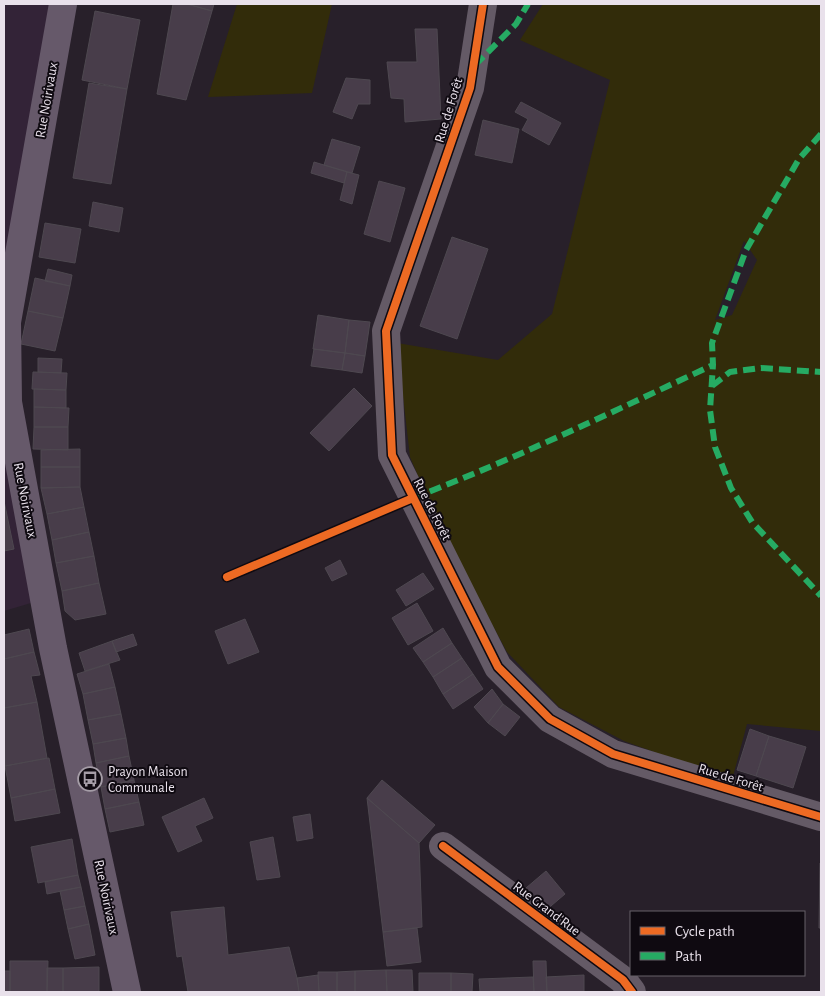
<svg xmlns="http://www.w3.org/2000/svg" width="825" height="996" viewBox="0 0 825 996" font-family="'Alegreya Sans',sans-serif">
<rect width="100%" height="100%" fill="#28202a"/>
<path fill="#332337" d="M 4,4 L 51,4 L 4,290 Z
M 4,452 L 31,603 L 4,611 Z"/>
<path fill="#322c0a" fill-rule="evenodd" d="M 237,4 L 332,4 L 312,93 L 208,97 Z
M 543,4 L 821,4 L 821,731 L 747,724 L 732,780 L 624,741 L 559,707 L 507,652 L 442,531 L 410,457 L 397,343 L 498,360 L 552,314 L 610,80 L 520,40 ZM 744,241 L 757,260 L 732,315 L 715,320 Z"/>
<path fill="#483d4a" stroke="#4e4850" d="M 173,4 L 187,4 L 212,11 L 186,100 L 157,94 Z
M 187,4 L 214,4 L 212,11 Z
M 95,11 L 140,20 L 127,89 L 82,80 Z
M 415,29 L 437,29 L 441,119 L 405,122 L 404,99 L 391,98 L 387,62 L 417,62 Z
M 346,78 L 370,80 L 370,104 L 358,104 L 352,119 L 333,112 Z
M 89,83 L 127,89 L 111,184 L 73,178 Z
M 521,102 L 561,123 L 549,145 L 522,130 L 528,119 L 515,112 Z
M 483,120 L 519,129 L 512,163 L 475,155 Z
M 332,139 L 360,147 L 352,173 L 324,165 Z
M 314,162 L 347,172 L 344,183 L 311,173 Z
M 347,172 L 359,175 L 352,204 L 340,200 Z
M 379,181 L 405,188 L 390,242 L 364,234 Z
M 93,202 L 123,208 L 119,232 L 89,226 Z
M 45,223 L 81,229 L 75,263 L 39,257 Z
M 452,237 L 488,249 L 457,339 L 420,326 Z
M 48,269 L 72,275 L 70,286 L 45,281 Z
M 35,278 L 70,286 L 63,318 L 28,311 Z
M 28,311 L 63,318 L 55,351 L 21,344 Z
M 318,315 L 349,320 L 345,353 L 313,349 Z
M 349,320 L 370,322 L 365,356 L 345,353 Z
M 314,349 L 345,353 L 342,370 L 311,366 Z
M 345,353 L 365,356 L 362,373 L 342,370 Z
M 38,358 L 62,359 L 61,373 L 38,372 Z
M 33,372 L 67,373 L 66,390 L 32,389 Z
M 354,388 L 372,406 L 329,451 L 310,433 Z
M 34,389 L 66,390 L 66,408 L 34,407 Z
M 34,407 L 69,408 L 68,427 L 34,427 Z
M 34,427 L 68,427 L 68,450 L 33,449 Z
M 80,449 L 80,467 L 41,467 L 41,450 Z
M 41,467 L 80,467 L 80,487 L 41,488 Z
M 80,487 L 84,507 L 47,514 L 41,488 Z
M 4,501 L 14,549 L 4,551 Z
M 84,507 L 89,532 L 52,540 L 47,514 Z
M 89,532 L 94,556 L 56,563 L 52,540 Z
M 94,556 L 99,583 L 62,591 L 56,563 Z
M 340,560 L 347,574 L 332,581 L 325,568 Z
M 423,573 L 434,589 L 406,606 L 396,590 Z
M 99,583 L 106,614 L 75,620 L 65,611 L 62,591 Z
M 417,603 L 433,631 L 408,645 L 392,618 Z
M 245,619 L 259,652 L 228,664 L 215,631 Z
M 443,628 L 452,643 L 423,662 L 413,648 Z
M 29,629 L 34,652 L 4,659 L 4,635 Z
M 133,634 L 137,645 L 116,652 L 112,641 Z
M 112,641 L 120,660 L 85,671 L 79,653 Z
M 452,643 L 462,658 L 433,677 L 423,662 Z
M 34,652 L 40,675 L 31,676 L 37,702 L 4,708 L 4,659 Z
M 462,658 L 473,674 L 443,694 L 433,677 Z
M 109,664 L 115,687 L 83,694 L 77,674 Z
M 473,674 L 483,689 L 453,709 L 443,694 Z
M 115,687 L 121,714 L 88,720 L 83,694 Z
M 492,689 L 503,704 L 488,723 L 474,707 Z
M 37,702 L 47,758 L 5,766 L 4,708 Z
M 503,704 L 520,717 L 505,736 L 488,723 Z
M 121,714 L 126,738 L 93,744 L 88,720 Z
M 750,729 L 769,736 L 756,776 L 737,770 Z
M 769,736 L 806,747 L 793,788 L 756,776 Z
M 126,738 L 129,756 L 96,763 L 93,744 Z
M 129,756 L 134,780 L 101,787 L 96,763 Z
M 49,758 L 55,789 L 11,798 L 5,766 Z
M 134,780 L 139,802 L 105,809 L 101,787 Z
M 382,780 L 435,825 L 419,843 L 367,798 Z
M 55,789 L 60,813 L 15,821 L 11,798 Z
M 204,798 L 213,818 L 195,826 L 202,841 L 178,852 L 162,817 Z
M 367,798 L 419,843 L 422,927 L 383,932 Z
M 139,802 L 144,825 L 110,832 L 105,809 Z
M 310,814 L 313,838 L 297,841 L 293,817 Z
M 273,837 L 280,877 L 257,880 L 250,842 Z
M 72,839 L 78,875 L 38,883 L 31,847 Z
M 820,863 L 821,863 L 821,928 L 819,928 Z
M 546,871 L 565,894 L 545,911 L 526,888 Z
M 78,875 L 81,887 L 47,894 L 45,882 Z
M 81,887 L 85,906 L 64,910 L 60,891 Z
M 85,906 L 89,924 L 68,929 L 64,910 Z
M 224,907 L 228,955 L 289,947 L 297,978 L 299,992 L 188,992 L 182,956 L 177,957 L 171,912 Z
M 89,924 L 95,955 L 75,959 L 68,929 Z
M 417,928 L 421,962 L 387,966 L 383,932 Z
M 10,961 L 48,961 L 47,992 L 10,992 Z
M 533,961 L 546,961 L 547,992 L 534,992 Z
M 99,967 L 99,992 L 63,992 L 63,968 Z
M 47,968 L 63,968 L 63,992 L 47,992 Z
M 386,970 L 412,970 L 413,992 L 387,992 Z
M 386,970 L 387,992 L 355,992 L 355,971 Z
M 4,971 L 10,971 L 10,992 L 4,992 Z
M 355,971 L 355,992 L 337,992 L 337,972 Z
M 318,972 L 337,972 L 337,992 L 319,992 Z
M 419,973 L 451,973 L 451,992 L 419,992 Z
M 451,973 L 473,974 L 472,992 L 451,992 Z
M 318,975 L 319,992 L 299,992 L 297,978 Z
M 584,975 L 584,992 L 547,992 L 546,977 Z
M 533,977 L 534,992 L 480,992 L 479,979 Z"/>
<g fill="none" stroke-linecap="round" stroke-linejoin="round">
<path stroke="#645a66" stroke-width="28" d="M 483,4 L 470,88 L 386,331 L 392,455 L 498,667 L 550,719 L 613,754 L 821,817
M 443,846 L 623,980 L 632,992"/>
<path stroke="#66596a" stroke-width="28" d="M 63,4 L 7,322 L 8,402 L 53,648 L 127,992"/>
<path stroke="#26ab63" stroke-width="6" stroke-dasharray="12 6" stroke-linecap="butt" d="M 475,65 L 516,24 L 528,4
M 821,134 L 799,159 L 746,250 L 712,343 L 713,365 L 710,410 L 715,447 L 731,488 L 752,522 L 821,596
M 712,386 L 730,372 L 761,368 L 821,372
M 413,498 C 515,459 614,411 713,365"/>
<g stroke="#0f0a11" stroke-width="11">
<path id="cycleway" d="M 483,4 L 470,88 L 386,331 L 392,455 L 498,667 L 550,719 L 613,754 L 821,817
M 227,577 L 413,498
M 443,846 L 623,980 L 632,992"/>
</g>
<use href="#cycleway" stroke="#ed6a23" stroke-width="8"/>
</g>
<defs>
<g id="bus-ring" transform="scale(1.25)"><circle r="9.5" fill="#0f0a11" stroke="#a59da7" stroke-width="1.5"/><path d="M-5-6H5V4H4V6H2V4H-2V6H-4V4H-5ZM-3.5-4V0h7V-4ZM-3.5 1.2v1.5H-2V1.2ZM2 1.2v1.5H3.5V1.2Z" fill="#a59da7"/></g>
</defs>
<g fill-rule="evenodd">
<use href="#bus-ring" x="90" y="779"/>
</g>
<g text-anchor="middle" stroke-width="4" stroke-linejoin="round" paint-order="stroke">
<g font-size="14" fill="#e9e1eb" stroke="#0f0a11">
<text transform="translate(46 100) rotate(-80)" y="5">Rue Noirivaux</text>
<text transform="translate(448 110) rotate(-73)" y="5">Rue de Forêt</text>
<text transform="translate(26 500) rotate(79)" y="5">Rue Noirivaux</text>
<text transform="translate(433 509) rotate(63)" y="5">Rue de Forêt</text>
<text transform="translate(731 777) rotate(17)" y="5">Rue de Forêt</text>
<text transform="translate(107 897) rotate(78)" y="5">Rue Noirivaux</text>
<text transform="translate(547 908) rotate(37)" y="5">Rue Grand'Rue</text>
</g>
<g font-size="14" fill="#e9e1eb" stroke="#0f0a11" text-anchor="start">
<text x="108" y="776">Prayon Maison<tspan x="108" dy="16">Communale</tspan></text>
</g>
</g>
<rect width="825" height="996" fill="none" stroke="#e9e1eb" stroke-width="10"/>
<rect x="630" y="911" width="175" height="65" fill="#0f0a11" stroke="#666068"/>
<rect x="640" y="927" width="25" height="8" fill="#ed6a23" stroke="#666068"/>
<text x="675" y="936" font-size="15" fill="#e9e1eb">Cycle path</text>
<rect x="640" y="952" width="25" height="8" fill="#26ab63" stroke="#666068"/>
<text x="675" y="961" font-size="15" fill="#e9e1eb">Path</text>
</svg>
